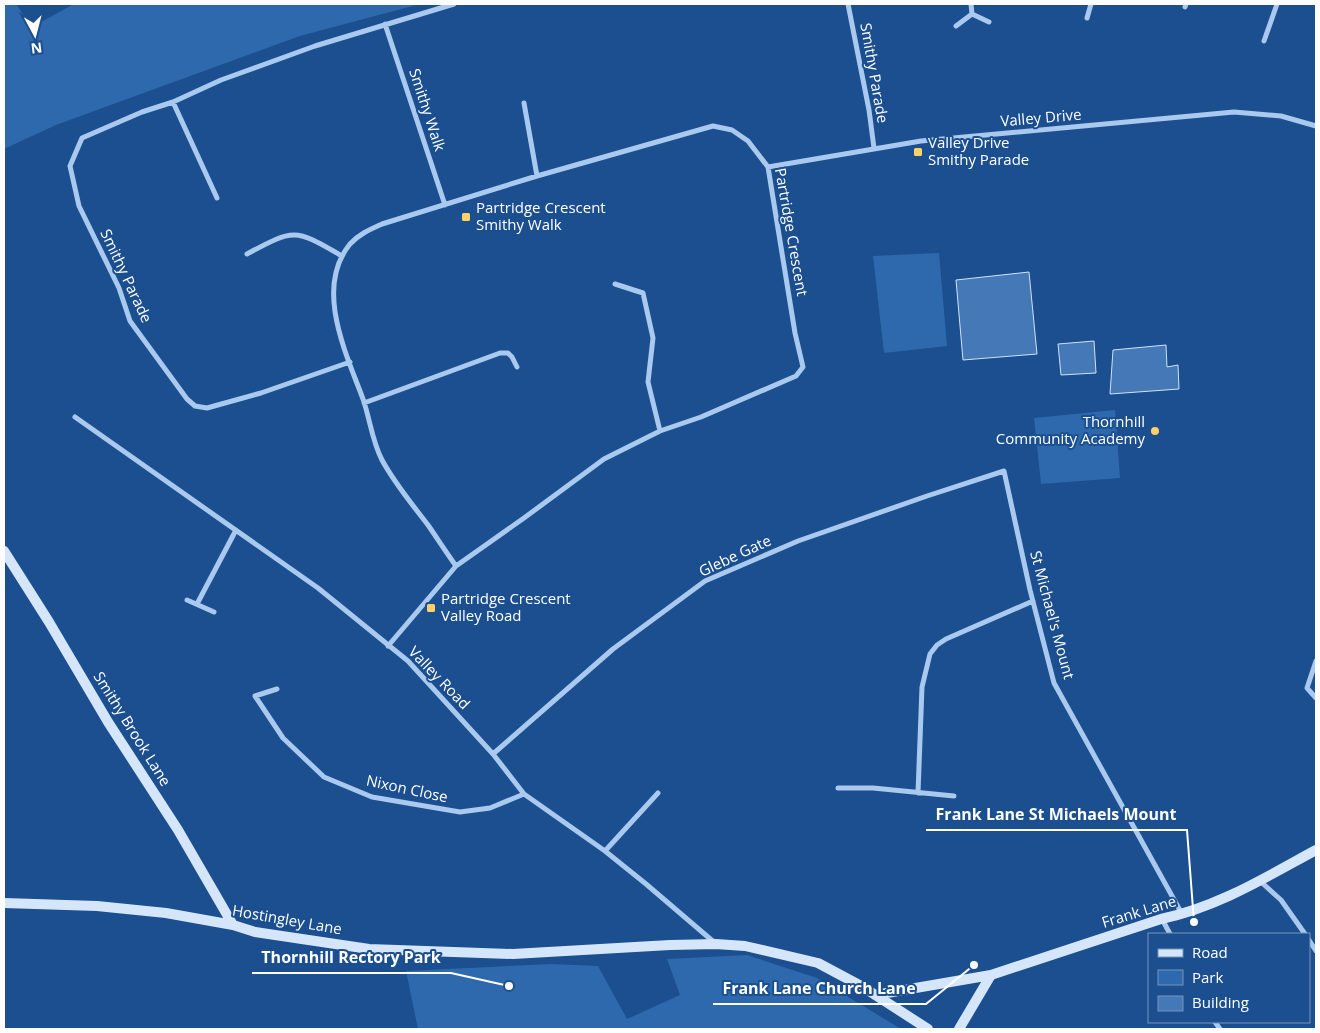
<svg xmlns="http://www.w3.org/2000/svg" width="1320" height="1033" viewBox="0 0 1320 1033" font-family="'Open Sans',sans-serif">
<rect width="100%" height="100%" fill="#1b4f8f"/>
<path fill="#2e69ad" d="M 8,4 L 16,4 L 32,27 L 74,4 L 420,4 L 300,36 L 56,125 L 4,149 L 4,6 Z
M 939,253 L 947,346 L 884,353 L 873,256 Z
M 1115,410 L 1120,478 L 1041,484 L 1034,418 Z
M 747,955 L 817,978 L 901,1029 L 418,1029 L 406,971 L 551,964 L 598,966 L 627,1019 L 680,995 L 667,959 Z"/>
<path fill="#4478b7" stroke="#cfe3fa" d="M 1029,272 L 1037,354 L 963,360 L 956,280 Z
M 1094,341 L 1096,373 L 1061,375 L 1058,344 Z
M 1166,345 L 1167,367 L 1178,365 L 1179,389 L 1110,394 L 1113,350 Z"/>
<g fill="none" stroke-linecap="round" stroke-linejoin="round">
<path stroke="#a9c9ee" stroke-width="5" d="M 848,4 L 869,110 L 874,148
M 1185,7 L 1186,4
M 972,14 L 989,22
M 1087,18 L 1091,4
M 385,24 L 445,205
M 956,26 L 972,14 L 971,4
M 1264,41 L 1277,4
M 173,102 L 217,198
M 524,103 L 537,176
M 768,167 L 921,141 L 1234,112 L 1281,116 L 1316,126
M 247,254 C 295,228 295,229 342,256
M 615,284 L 643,293 L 653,338 L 648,382 L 660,431
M 350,362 L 261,393 L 207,408 L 195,406 L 187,399 L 130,321 L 119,288 L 79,206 L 70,166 L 82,138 L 142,112 L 173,102 L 221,80 L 315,46 L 454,4
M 364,403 L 500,353 L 508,353 L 512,357 L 517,367
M 75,417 L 318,588 L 408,661 L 493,754 L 524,794 L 605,851 L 646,884 L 715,943
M 187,600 L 214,612
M 197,604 L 236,530
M 388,646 L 456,566 L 524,518 L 604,459 L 660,431 L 701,417 L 796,376 L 803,367 L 795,333 L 768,167 L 748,141 L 732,130 L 713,126 L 537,176 L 382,224 C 371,229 359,234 350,244 C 314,288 346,353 363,399 C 370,419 372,441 382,460 C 395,484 412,504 428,525 C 437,538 446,552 456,566
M 1316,661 L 1307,688 L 1316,698
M 277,689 L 255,696 L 283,738 L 324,777 L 372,797 L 460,812 L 490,808 L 524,794
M 493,754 L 613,649 L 705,581 L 798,541 L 927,496 L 1004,471 L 1030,590 L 1054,683 L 1182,914
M 838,788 L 873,788 L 954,796
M 918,793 L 922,687 L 930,654 L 937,645 L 946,639 L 1033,601
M 605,851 L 658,793
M 1260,881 L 1281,900 L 1305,934
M 1162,919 L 1170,934
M 1309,940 L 1316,951
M 1215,1022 L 1220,1029"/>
<path stroke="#d6e6fa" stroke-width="10" d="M 4,551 L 49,622 L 108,722 L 178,830 L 233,925
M 4,903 L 97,906 L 166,913 L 233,925 L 255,932 L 369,949 L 513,954 L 670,945 L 716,944 L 745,946 L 818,963 L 863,987 L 928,1029
M 875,995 L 991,975 L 1161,919 C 1218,907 1266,877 1316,850
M 959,1029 L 991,975"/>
</g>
<g fill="#ffd166" stroke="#1b4f8f" stroke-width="2">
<rect x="913" y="147" width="10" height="10" rx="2.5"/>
<rect x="461" y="212" width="10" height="10" rx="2.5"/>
<circle cx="1155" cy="431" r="5"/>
<rect x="426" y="603" width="10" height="10" rx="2.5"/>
</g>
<g text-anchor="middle" stroke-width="4" stroke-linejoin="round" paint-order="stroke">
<g font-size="15" fill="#fff" stroke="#1b4f8f">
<text transform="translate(874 73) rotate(80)" y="5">Smithy Parade</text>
<text transform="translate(427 110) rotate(72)" y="5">Smithy Walk</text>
<text transform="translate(1041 118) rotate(-5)" y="5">Valley Drive</text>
<text transform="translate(791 232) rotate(80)" y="5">Partridge Crescent</text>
<text transform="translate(126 276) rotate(65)" y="5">Smithy Parade</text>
<text transform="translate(735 556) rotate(-25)" y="5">Glebe Gate</text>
<text transform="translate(1052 615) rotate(75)" y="5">St Michael's Mount</text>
<text transform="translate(439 678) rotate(46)" y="5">Valley Road</text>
<text transform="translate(132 729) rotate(58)" y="5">Smithy Brook Lane</text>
<text transform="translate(407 789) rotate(12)" y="5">Nixon Close</text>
<text transform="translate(1139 912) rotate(-17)" y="5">Frank Lane</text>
<text transform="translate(287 920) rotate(10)" y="5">Hostingley Lane</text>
</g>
<g font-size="15" fill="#fff" stroke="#1b4f8f" text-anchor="start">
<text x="928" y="148">Valley Drive<tspan x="928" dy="17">Smithy Parade</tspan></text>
<text x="476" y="213">Partridge Crescent<tspan x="476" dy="17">Smithy Walk</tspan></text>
<text x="1145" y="427" text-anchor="end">Thornhill<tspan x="1145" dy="17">Community Academy</tspan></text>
<text x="441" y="604">Partridge Crescent<tspan x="441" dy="17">Valley Road</tspan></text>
</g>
</g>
<path fill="none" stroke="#fff" stroke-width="2" d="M1194 922L1187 830H926M509 986L451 973H252M974 965L926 1004H713"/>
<g fill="#fff" stroke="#1b4f8f" stroke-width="2">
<circle cx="1194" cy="922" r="5"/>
<circle cx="509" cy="986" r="5"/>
<circle cx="974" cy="965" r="5"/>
</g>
<g font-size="16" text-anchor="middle" font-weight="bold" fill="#fff" stroke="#1b4f8f" stroke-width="4" stroke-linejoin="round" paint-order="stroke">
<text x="1056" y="820">Frank Lane St Michaels Mount</text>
<text x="351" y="963">Thornhill Rectory Park</text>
<text x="819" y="994">Frank Lane Church Lane</text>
</g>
<rect width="1320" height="1033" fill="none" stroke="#ffffff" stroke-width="10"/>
<rect x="1148" y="933" width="162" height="90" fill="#1b4f8f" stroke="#7695bc"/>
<rect x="1158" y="949" width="25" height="8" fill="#d6e6fa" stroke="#7695bc"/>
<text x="1192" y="958" font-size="15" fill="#ffffff">Road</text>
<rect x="1158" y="970" width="25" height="15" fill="#2e69ad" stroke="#7695bc"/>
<text x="1192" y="983" font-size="15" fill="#ffffff">Park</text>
<rect x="1158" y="996" width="25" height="15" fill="#4478b7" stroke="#7695bc"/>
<text x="1192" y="1008" font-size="15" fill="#ffffff">Building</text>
<g transform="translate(35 35) rotate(173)" stroke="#1b4f8f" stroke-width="4" paint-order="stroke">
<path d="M0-4L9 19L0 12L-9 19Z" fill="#ffffff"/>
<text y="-8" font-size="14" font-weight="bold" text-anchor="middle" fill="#ffffff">N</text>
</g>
</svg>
